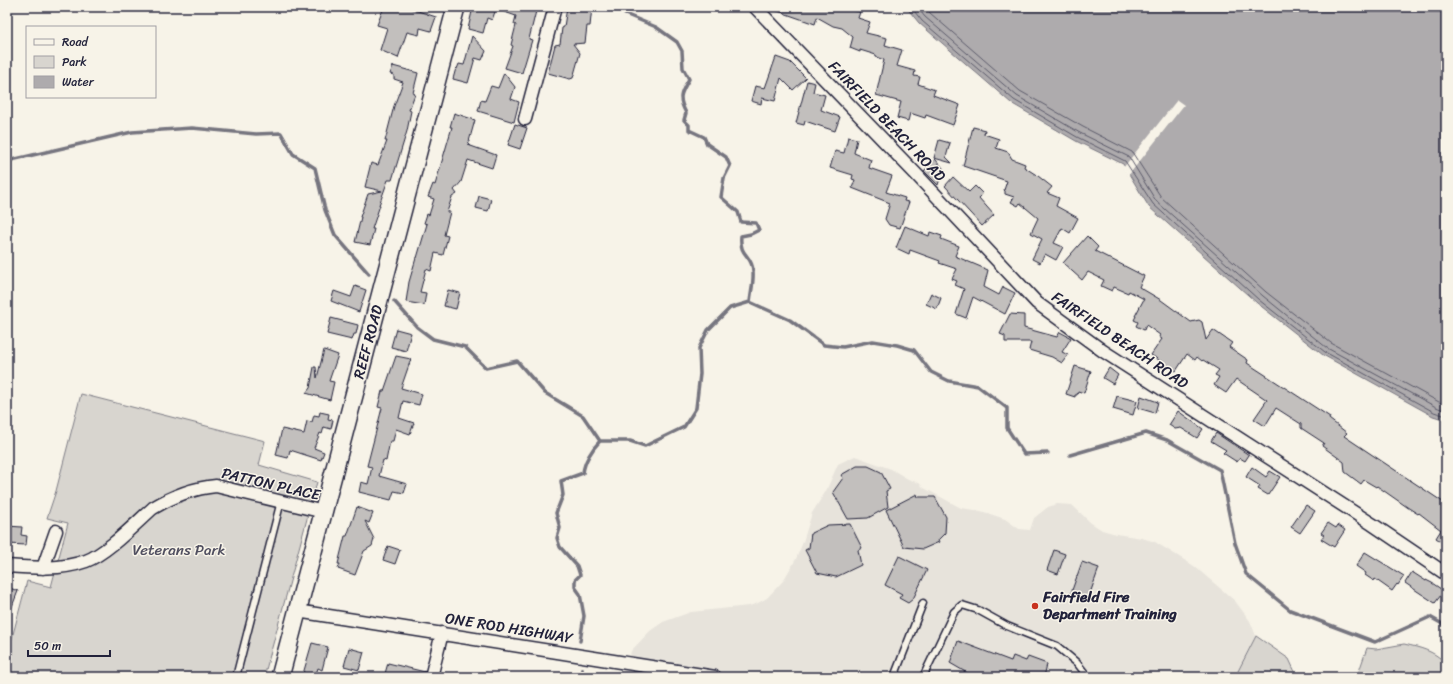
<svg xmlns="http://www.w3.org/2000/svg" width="1453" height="684" viewBox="0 0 1453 684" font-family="Sriracha,sans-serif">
<rect width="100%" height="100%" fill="#f7f3e8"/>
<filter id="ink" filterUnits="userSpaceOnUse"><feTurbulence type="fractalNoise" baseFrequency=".025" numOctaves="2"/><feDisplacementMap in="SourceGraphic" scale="8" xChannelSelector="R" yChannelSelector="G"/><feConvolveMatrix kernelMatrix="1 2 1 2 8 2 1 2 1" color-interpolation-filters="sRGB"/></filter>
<g filter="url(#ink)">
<path fill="#e7e3db" d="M 855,456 L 891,469 L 908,479 L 919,483 L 924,488 L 961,508 L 981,511 L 1005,519 L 1019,529 L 1030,530 L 1034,518 L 1048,507 L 1057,504 L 1072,505 L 1091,523 L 1102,530 L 1116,534 L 1142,538 L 1155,542 L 1194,566 L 1235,601 L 1250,621 L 1256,636 L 1235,677 L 660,677 L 627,671 L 631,651 L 650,631 L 663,622 L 691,612 L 749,606 L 758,603 L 767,598 L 783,581 L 796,559 L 803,542 L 812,513 L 826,491 L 838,464 Z"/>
<path fill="#d8d5cf" stroke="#7d7c85" d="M 81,394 L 265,441 L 259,465 L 317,482 L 264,677 L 7,677 L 7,657 L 27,581 L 51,587 L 68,523 L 47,518 L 56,491 Z
M 1256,636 L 1289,659 L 1296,674 L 1296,677 L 1235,677 Z
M 1404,644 C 1421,648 1432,650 1446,663 L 1446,677 L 1357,677 L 1367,648 L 1376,649 Z"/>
<path fill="#aeabad" stroke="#76747f" d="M 906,7 L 1446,7 L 1446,420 L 1433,416 L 1323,355 L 1257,303 L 1149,207 L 1123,164 L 1076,141 L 1011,103 L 919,23 Z"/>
<path fill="#f7f3e8" d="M 1177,100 L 1184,105 L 1128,176 L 1123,168 Z"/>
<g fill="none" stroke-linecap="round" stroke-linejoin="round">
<path stroke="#5a5969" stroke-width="1" d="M 911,7 L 922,21 L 1014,100 L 1077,137 L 1125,161 L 1153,204 L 1259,300 L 1325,352 L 1434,412 L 1446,416
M 917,7 L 925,17 L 1017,96 L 1080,133 L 1129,157 L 1156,201 L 1263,296 L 1327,348 L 1436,407 L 1446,411
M 925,7 L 930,13 L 1020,91 L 1083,127 L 1132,152 L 1161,197 L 1266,292 L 1331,343 L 1439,402 L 1446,404"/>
<path stroke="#76747f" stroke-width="3.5" d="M 625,14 L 656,27 L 677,42 L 682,51 L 683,68 L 689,79 C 680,94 678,98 686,113 L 684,120 L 689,125 L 689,130 L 704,137 L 707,144 L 726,157 L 730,166 L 724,178 L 721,197 L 738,212 L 741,222 L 756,223 L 759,230 L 751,234 L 741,236 C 739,257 752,254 753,271 C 754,281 751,292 750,302
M 7,161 L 132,132 L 192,128 L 256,134 L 281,133 L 293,154 L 315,168 L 325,210 L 335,235 L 369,274
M 394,301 L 417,327 L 433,339 L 465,347 L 486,368 L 517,361 L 545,393 L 583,416 L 600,441 L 630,441 L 645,446 L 684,427 L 696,408 L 700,374 L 699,348 L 708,330 L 730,308 L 750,302 L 790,320 L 824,345 L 843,347 L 873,341 L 897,345 L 914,350 L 931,372 L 949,381 L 978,386 L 1007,408 L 1007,428 L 1024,454 L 1048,453
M 1070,455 L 1146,433 L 1167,440 L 1220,470 L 1235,543 L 1246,574 L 1290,610 L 1375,642 L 1430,617 L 1446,626
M 580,641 L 584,616 L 580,594 L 575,587 L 575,580 L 580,575 L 577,566 L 560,547 L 557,538 L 560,528 L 556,513 L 563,495 L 561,481 L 583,473 C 584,462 592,449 600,441
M 582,669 L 582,677"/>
</g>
<path fill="#c2bfbd" stroke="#22223b" d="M 384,7 L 406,7 L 436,17 L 431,31 L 420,28 L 419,35 L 407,32 L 398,58 L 380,50 L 387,28 L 377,25 Z
M 473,7 L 537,7 L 529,39 L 532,40 L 522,73 L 505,68 L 513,46 L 511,45 L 516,25 L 514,24 L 516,16 L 496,9 L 492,20 L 487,18 L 483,33 L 468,29 Z
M 567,7 L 592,7 L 590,26 L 587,26 L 585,43 L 573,44 L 580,53 L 573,78 L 570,79 L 548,73 L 555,45 L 560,44 L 562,28 L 564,27 Z
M 772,7 L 848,7 L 848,9 L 860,12 L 858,18 L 870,22 L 866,33 L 887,38 L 885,45 L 902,50 L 897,66 L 915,71 L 914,76 L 920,77 L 918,84 L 935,90 L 933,95 L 960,105 L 953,125 L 926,115 L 925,118 L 910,113 L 908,121 L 897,118 L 901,102 L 876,95 L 884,60 L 876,57 L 876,55 L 860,50 L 860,52 L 850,48 L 853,37 L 842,28 L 833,26 L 817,17 L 815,24 L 772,9 Z
M 472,36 L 486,51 L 482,60 L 475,58 L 468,83 L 453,79 L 456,68 L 457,69 L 459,64 L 464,65 Z
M 776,57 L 790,62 L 806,78 L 793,90 L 781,78 L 775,101 L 762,98 L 761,104 L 751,101 L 755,86 L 765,88 Z
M 393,66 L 418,73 L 413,93 L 415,94 L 409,110 L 411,111 L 407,131 L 392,180 L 388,180 L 379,205 L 380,205 L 372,229 L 374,229 L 370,245 L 355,242 L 361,217 L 360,217 L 368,194 L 382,191 L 365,187 L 371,163 L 378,165 L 387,141 L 385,141 L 394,106 L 403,82 L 394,79 L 394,75 L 390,74 Z
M 504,73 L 515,87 L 511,99 L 519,102 L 514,122 L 478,111 L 481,100 L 485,101 L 491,86 L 498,88 Z
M 807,81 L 815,83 L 813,92 L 825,95 L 821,110 L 840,117 L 835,131 L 805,121 L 804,125 L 796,123 Z
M 454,113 L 475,120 L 468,145 L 496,155 L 492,168 L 468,160 L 461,182 L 454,190 L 457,194 L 452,197 L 447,212 L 450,212 L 444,235 L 448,236 L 443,255 L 435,253 L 431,271 L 426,269 L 420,292 L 426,293 L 424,305 L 406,302 L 409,282 L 416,258 L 417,258 L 427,224 L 424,223 L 427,214 L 429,215 L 434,199 L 428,197 L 433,184 L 435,185 L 452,127 L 450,127 Z
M 515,124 L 527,128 L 520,149 L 508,145 Z
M 973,127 L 985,130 L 984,134 L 999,139 L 996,148 L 1008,152 L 1012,159 L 1025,164 L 1024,167 L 1038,176 L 1052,187 L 1047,193 L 1059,198 L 1056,206 L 1078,218 L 1070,233 L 1062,228 L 1054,243 L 1063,247 L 1056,260 L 1045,254 L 1040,263 L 1032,259 L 1042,239 L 1031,233 L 1038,218 L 1020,203 L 1018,206 L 1011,202 L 1014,197 L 1005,194 L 1005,191 L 1004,190 L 1007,181 L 963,166 Z
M 848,137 L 857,139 L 854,153 L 871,160 L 869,168 L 892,176 L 886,192 L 905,198 L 904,201 L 909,202 L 900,228 L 889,225 L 885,219 L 890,203 L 852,188 L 855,180 L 852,179 L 853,175 L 830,168 L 835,151 L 844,153 Z
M 939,140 L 950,143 L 946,157 L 952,163 L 934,158 Z
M 935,159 L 943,168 L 938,185 L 924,171 Z
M 953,177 L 969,192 L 975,186 L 983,194 L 979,198 L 994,215 L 982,226 L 945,186 Z
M 479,196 L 491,199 L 488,211 L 476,208 Z
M 905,226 L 929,236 L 930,232 L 942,236 L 941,239 L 959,246 L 955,256 L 988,270 L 984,287 L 999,295 L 1003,287 L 1015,293 L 1005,314 L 973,297 L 966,318 L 956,314 L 964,289 L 955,285 L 957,281 L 952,279 L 957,269 L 939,263 L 940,261 L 910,250 L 909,254 L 896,248 Z
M 1087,236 L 1098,247 L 1095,251 L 1144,276 L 1139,287 L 1161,300 L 1191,322 L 1199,320 L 1202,322 L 1206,340 L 1213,330 L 1232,343 L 1229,347 L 1248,360 L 1247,363 L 1330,417 L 1329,419 L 1347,433 L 1344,436 L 1446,504 L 1446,545 L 1436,538 L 1441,530 L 1419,513 L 1418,514 L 1407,507 L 1377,486 L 1376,487 L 1364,480 L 1361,484 L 1345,472 L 1344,462 L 1322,446 L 1324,443 L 1301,428 L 1301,424 L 1276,408 L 1265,426 L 1254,419 L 1267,400 L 1236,379 L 1226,393 L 1214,385 L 1219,377 L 1215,375 L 1219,370 L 1203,360 L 1202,361 L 1197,357 L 1195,360 L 1187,354 L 1176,371 L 1151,355 L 1162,339 L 1159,337 L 1160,335 L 1146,325 L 1144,330 L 1136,326 L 1138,322 L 1134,320 L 1136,316 L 1135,316 L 1144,299 L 1129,291 L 1128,293 L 1114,287 L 1112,291 L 1101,286 L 1104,280 L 1088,272 L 1082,280 L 1063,263 Z
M 355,286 L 366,290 L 359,312 L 331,301 L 334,291 L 351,297 Z
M 448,290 L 460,293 L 456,309 L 444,306 Z
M 931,293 L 941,298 L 937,309 L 926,304 Z
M 1010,314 L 1024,315 L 1024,328 L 1057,337 L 1060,332 L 1071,338 L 1062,352 L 1068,355 L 1062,363 L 1052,357 L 1029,350 L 1031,342 L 1005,342 L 1005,336 L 1000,334 Z
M 331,318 L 358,325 L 356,334 L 354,334 L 352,340 L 327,334 Z
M 396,329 L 411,333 L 406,351 L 391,347 Z
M 324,350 L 338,355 L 329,381 L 334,382 L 330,400 L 306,393 L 310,388 L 314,367 L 316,367 L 317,378 Z
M 396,356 L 411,359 L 401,388 L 422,394 L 419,405 L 403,401 L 399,418 L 414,423 L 410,434 L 396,429 L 393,441 L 390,441 L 386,461 L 383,460 L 379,476 L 407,484 L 404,493 L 394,491 L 391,500 L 359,492 L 361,482 L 368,484 L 372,467 L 367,466 L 382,408 L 378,407 L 382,391 L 384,391 Z
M 1075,366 L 1091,371 L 1084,393 L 1078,391 L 1077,395 L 1075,395 L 1075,397 L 1066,394 Z
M 1109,368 L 1118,375 L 1113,384 L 1103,378 Z
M 1117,396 L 1137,401 L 1133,415 L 1113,409 Z
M 1141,396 L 1158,402 L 1155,413 L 1138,408 Z
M 1178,411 L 1203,429 L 1197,438 L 1181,428 L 1175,429 L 1169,425 Z
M 320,412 L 329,414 L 328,419 L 333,420 L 331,429 L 324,427 L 322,434 L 320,433 L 314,448 L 324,452 L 321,460 L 290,450 L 288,458 L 276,455 L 282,429 L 304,434 L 307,421 L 312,422 L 314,415 L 319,416 Z
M 1216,433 L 1249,455 L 1245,461 L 1240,458 L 1237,462 L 1223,453 L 1226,450 L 1211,441 Z
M 857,466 L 868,466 L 881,472 L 890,489 L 886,491 L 888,507 L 868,518 L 848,519 L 833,492 L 843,478 L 841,475 Z
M 1252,467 L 1266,477 L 1270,471 L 1280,477 L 1268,495 L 1258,489 L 1260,486 L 1246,477 Z
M 917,494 L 918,497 L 935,497 L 946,517 L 945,533 L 938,540 L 939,542 L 923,549 L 904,547 L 886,510 Z
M 1306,505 L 1315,511 L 1300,533 L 1291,527 Z
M 357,507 L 373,513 L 369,523 L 365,521 L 374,539 L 372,546 L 364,551 L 355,575 L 338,569 L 340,564 L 338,564 L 345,536 L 347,536 Z
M 1328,523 L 1336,528 L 1338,525 L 1345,530 L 1334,547 L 1321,539 L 1324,535 L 1321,533 Z
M 850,524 L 862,548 L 858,550 L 861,565 L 836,577 L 817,573 L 805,550 L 809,548 L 811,533 L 828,525 Z
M 7,526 L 22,527 L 21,535 L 27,536 L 26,545 L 8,544 Z
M 388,546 L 400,550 L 395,564 L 383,560 Z
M 1054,550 L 1065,554 L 1058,574 L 1047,570 Z
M 1365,552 L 1404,576 L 1398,585 L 1397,584 L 1392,591 L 1375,579 L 1374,581 L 1365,575 L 1366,573 L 1356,566 Z
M 899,556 L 927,570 L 913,599 L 908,603 L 899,598 L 902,594 L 885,585 Z
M 1082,562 L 1099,568 L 1088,599 L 1071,593 Z
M 1412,572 L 1426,581 L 1426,580 L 1432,583 L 1444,591 L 1435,603 L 1405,583 Z
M 7,587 L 18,591 L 8,617 L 7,617 Z
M 958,641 L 1011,661 L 1013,656 L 1026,661 L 1028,657 L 1047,664 L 1044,677 L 974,677 L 950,663 Z
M 312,643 L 328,647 L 322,670 L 318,668 L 315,677 L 303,674 Z
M 349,648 L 364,652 L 359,670 L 344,666 Z
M 388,663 L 425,672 L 424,677 L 384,677 Z"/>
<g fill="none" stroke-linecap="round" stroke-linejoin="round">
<g stroke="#22223b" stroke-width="9">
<path id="lane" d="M 236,677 L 281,501
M 894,677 L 923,603
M 923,677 L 954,612 L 962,605 L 978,610 L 1007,626 L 1057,646 L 1077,663 L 1088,677"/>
</g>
<g stroke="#22223b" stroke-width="15">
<path id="street" d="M 755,7 L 915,173 L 1037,303 L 1103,351 L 1372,524 L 1446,574
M 525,119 L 555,7
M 7,566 C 33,568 61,570 86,561 C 107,553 136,523 153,508 C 173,496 193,488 216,486 L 324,512
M 43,568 L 56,531
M 297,611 L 715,677
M 431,677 L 442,633"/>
</g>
<g stroke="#22223b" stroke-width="20">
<path id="secondary" d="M 280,677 L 456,7"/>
</g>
<use href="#lane" stroke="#f7f3e8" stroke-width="6"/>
<use href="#street" stroke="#f7f3e8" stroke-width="12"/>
<use href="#secondary" stroke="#f7f3e8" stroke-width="17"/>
</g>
</g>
<circle fill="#c8321e" stroke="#f7f3e8" stroke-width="1.5" cx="1035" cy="606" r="4"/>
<g text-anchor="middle" stroke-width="3" stroke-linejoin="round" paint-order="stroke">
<g font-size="15" fill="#22223b" stroke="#f7f3e8">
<text transform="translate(887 121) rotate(46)" y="5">FAIRFIELD BEACH ROAD</text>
<text transform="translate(1120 340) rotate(34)" y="5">FAIRFIELD BEACH ROAD</text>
<text transform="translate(368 342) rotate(-75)" y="5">REEF ROAD</text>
<text transform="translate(271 484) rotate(13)" y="5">PATTON PLACE</text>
<text transform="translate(509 628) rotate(9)" y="5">ONE ROD HIGHWAY</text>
</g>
<g font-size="15" fill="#504f60" stroke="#f7f3e8">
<text x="179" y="555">Veterans Park</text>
</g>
<g font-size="15" font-weight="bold" fill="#22223b" stroke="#f7f3e8" text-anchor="start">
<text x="1043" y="602">Fairfield Fire<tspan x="1043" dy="17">Department Training</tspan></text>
</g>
</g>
<rect width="1453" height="684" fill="none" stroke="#f7f3e8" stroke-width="24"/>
<rect x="12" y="12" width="1429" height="660" fill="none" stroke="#22223b" stroke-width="1.5" filter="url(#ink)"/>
<rect x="26" y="26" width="130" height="72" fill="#f7f3e8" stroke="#a29fa3"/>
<rect x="34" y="39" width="20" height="6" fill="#f7f3e8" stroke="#a29fa3"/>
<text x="62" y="46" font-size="12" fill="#22223b">Road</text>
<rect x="34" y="56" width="20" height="12" fill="#d8d5cf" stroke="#a29fa3"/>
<text x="62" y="66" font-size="12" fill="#22223b">Park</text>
<rect x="34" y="76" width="20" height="12" fill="#aeabad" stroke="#a29fa3"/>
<text x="62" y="86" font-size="12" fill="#22223b">Water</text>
<path d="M28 650v6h82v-6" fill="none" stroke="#22223b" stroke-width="2"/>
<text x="34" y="650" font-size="12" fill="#22223b" stroke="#f7f3e8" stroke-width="3" paint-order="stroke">50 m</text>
</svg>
